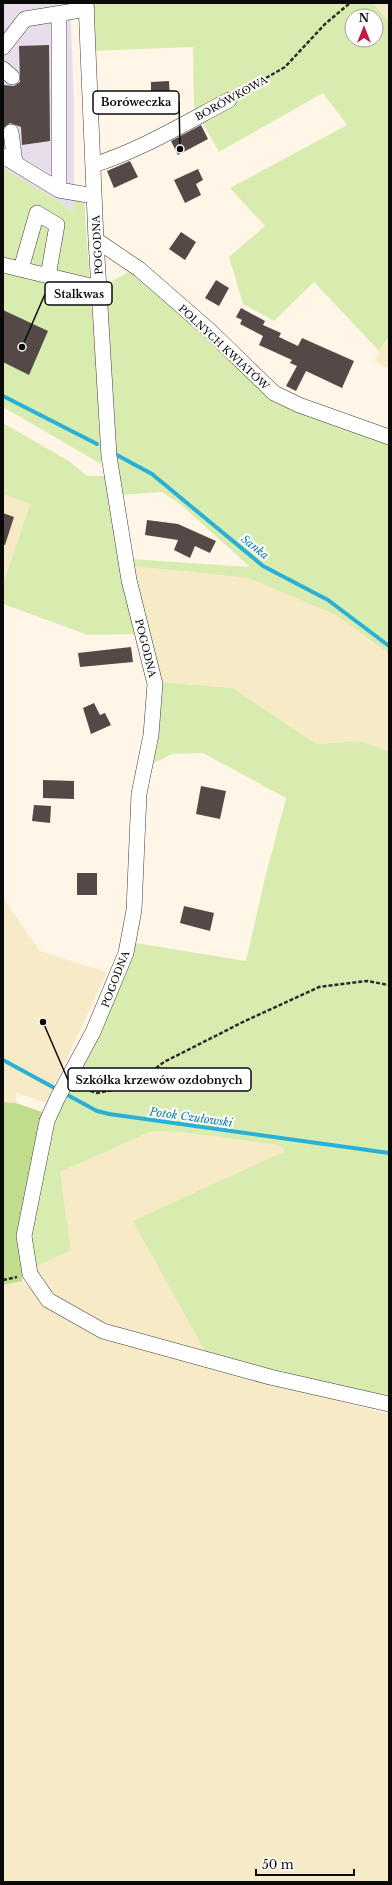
<svg xmlns="http://www.w3.org/2000/svg" width="392" height="1885" viewBox="0 0 392 1885" font-family="'Libre Baskerville',serif">
<rect width="100%" height="100%" fill="#fff6e8"/>
<path fill="#e7ddeb" d="M 3,3 L 70,3 L 74,103 L 74,211 L 3,168 Z"/>
<path fill="#f7eac6" d="M 373,3 L 389,3 L 389,21 Z
M 389,336 L 389,369 L 374,361 Z
M 3,494 L 30,504 L 3,584 Z
M 132,566 L 248,578 L 336,615 L 389,654 L 389,751 L 360,741 L 316,744 L 233,688 L 161,682 Z
M 3,898 L 40,951 L 107,972 L 46,1103 L 17,1093 L 16,1103 L 3,1102 Z
M 152,1131 L 181,1132 L 279,1145 L 285,1151 L 134,1221 L 206,1353 L 97,1321 L 63,1304 L 45,1289 L 35,1267 L 71,1249 L 60,1172 Z
M 22,1281 L 52,1309 L 272,1384 L 389,1414 L 389,1882 L 3,1882 L 3,1285 Z"/>
<path fill="#d9ecaf" fill-rule="evenodd" d="M 93,3 L 373,3 L 389,21 L 389,336 L 379,351 L 314,282 L 274,321 L 243,304 L 229,257 L 265,226 L 230,188 L 347,125 L 323,93 L 219,152 L 194,108 L 193,47 L 92,51 ZM 352,16 L 376,16 L 376,40 L 352,40 Z
M 3,168 L 74,211 L 74,201 L 84,200 L 101,437 L 101,464 L 3,407 Z
M 132,270 L 251,376 L 389,442 L 389,654 L 336,615 L 248,578 L 132,566 L 130,559 L 250,567 L 179,503 L 162,492 L 120,495 L 113,460 L 103,286 Z
M 3,423 L 69,461 L 87,476 L 107,476 L 136,634 L 88,635 L 3,604 L 3,584 L 30,504 L 3,494 Z
M 161,682 L 233,688 L 316,744 L 360,741 L 389,751 L 389,1398 L 206,1353 L 133,1221 L 285,1151 L 279,1145 L 181,1132 L 152,1131 L 60,1172 L 71,1250 L 35,1267 L 28,1235 L 51,1129 L 136,943 L 246,961 L 265,878 L 286,798 L 203,753 L 172,754 L 152,764 L 153,748 L 161,705 Z"/>
<path fill="#bfdd8d" d="M 3,1102 L 16,1103 L 45,1113 L 22,1226 L 22,1281 L 3,1285 Z"/>
<g fill="none" stroke-linecap="round" stroke-linejoin="round">
<path stroke="#2ab0d7" stroke-width="4" d="M 3,396 L 97,444
M 115,454 L 152,474 L 263,566 L 328,600 L 389,646
M 3,1060 L 97,1111 L 109,1114 L 389,1153"/>
</g>
<path fill="#544946" d="M 49,45 L 50,141 L 22,145 L 21,127 L 10,123 L 3,128 L 3,85 L 14,86 L 20,82 L 19,46 Z
M 169,81 L 171,114 L 155,114 L 155,105 L 151,106 L 151,82 Z
M 201,125 L 208,139 L 178,155 L 171,141 Z
M 130,161 L 138,177 L 114,188 L 107,171 Z
M 198,169 L 203,180 L 196,184 L 201,195 L 185,203 L 174,180 Z
M 181,232 L 196,242 L 185,260 L 169,249 Z
M 216,280 L 229,288 L 219,306 L 205,298 Z
M 241,308 L 265,321 L 263,325 L 281,333 L 279,337 L 298,346 L 302,338 L 354,361 L 342,388 L 306,371 L 296,391 L 286,386 L 297,366 L 290,363 L 292,360 L 259,345 L 263,336 L 240,324 L 242,320 L 236,317 Z
M 3,310 L 48,331 L 29,375 L 3,362 Z
M 3,513 L 14,517 L 5,545 L 3,545 Z
M 147,520 L 178,524 L 216,541 L 210,553 L 195,546 L 190,558 L 174,550 L 178,540 L 145,535 Z
M 131,647 L 133,662 L 80,667 L 78,653 Z
M 94,703 L 100,715 L 105,713 L 111,725 L 91,734 L 83,708 Z
M 43,780 L 74,781 L 74,799 L 43,798 Z
M 201,786 L 226,791 L 220,819 L 196,814 Z
M 34,805 L 51,806 L 50,823 L 32,821 Z
M 77,873 L 97,873 L 97,895 L 77,895 Z
M 184,906 L 214,913 L 210,931 L 180,923 Z"/>
<g fill="none" stroke-linecap="round" stroke-linejoin="round">
<g stroke="#3d3d3d" stroke-width="16">
<path id="minor" d="M 86,3 L 96,240 L 109,456 L 129,580 L 155,684 L 151,735 L 139,794 L 134,910 L 126,953 L 93,1032 L 58,1097 L 47,1121 L 24,1236 L 30,1274 L 48,1300 L 103,1331 L 270,1377 L 389,1404
M 59,14 L 59,190 L 94,196
M 3,47 L 25,19 L 87,9
M 3,69 L 12,77
M 11,132 L 15,163
M 3,156 L 59,190
M 93,165 C 141,150 185,123 229,100
M 96,240 L 139,269 L 209,330 L 274,393 L 299,405 L 389,437
M 3,265 L 99,288
M 21,269 L 37,213 L 57,225 L 48,276"/>
</g>
<path stroke="#2c2c2c" stroke-width="2.5" stroke-dasharray="4 2" stroke-linecap="butt" d="M 240,93 L 285,67 L 325,24 L 350,3
M 79,1087 L 97,1093 L 123,1088 L 143,1078 L 164,1062 L 245,1021 L 319,987 L 367,981 L 389,985
M 3,1280 L 17,1277"/>
<use href="#minor" stroke="#fff" stroke-width="15"/>
</g>
<g text-anchor="middle" stroke-width="4" stroke-linejoin="round" paint-order="stroke">
<g font-size="10" fill="#0a0a0a" stroke="#fff">
<text transform="translate(231 98) rotate(-29)" y="4">BORÓWKOWA</text>
<text transform="translate(97 245) rotate(-93)" y="4">POGODNA</text>
<text transform="translate(224 347) rotate(43)" y="4">POLNYCH KWIATÓW</text>
<text transform="translate(146 648) rotate(76)" y="4">POGODNA</text>
<text transform="translate(115 979) rotate(-69)" y="4">POGODNA</text>
</g>
<g font-size="11" font-style="italic" fill="#0c7ca4" stroke="#fff">
<text transform="translate(255 547) rotate(39)" y="4">Sanka</text>
<text transform="translate(191 1117) rotate(8)" y="4">Potok Czułowski</text>
</g>
</g>
<path fill="none" stroke="#0a0a0a" stroke-width="1.5" d="M180 149L179 102M22 347L45 294M43 1022L68 1080"/>
<g fill="#0a0a0a" stroke="#fff" stroke-width="1.5">
<circle cx="180" cy="149" r="4"/>
<circle cx="22" cy="347" r="4"/>
<circle cx="43" cy="1022" r="4"/>
</g>
<g fill="#fff" stroke="#0a0a0a" stroke-width="1.5">
<rect x="93" y="91" width="86" height="23" rx="4"/>
<rect x="45" y="282" width="67" height="23" rx="4"/>
<rect x="68" y="1068" width="183" height="23" rx="4"/>
</g>
<g font-size="11" text-anchor="middle" font-weight="bold" fill="#0a0a0a">
<text x="136" y="106">Boróweczka</text>
<text x="79" y="298">Stalkwas</text>
<text x="159" y="1084">Szkółka krzewów ozdobnych</text>
</g>
<rect width="392" height="1885" fill="none" stroke="#0a0a0a" stroke-width="8"/>
<g transform="translate(364 28)"><circle r="19" fill="#ffffff" stroke="#9d9d9d"/>
<path d="M0-3L7 15L0 10L-7 15Z" fill="#c31a3f"/>
<text y="-6" font-size="11" font-weight="bold" text-anchor="middle" fill="#0a0a0a">N</text>
</g>
<path d="M256 1869v6h98v-6" fill="none" stroke="#0a0a0a" stroke-width="2"/>
<text x="262" y="1869" font-size="12" fill="#0a0a0a" stroke="#ffffff" stroke-width="3" paint-order="stroke">50 m</text>
</svg>
